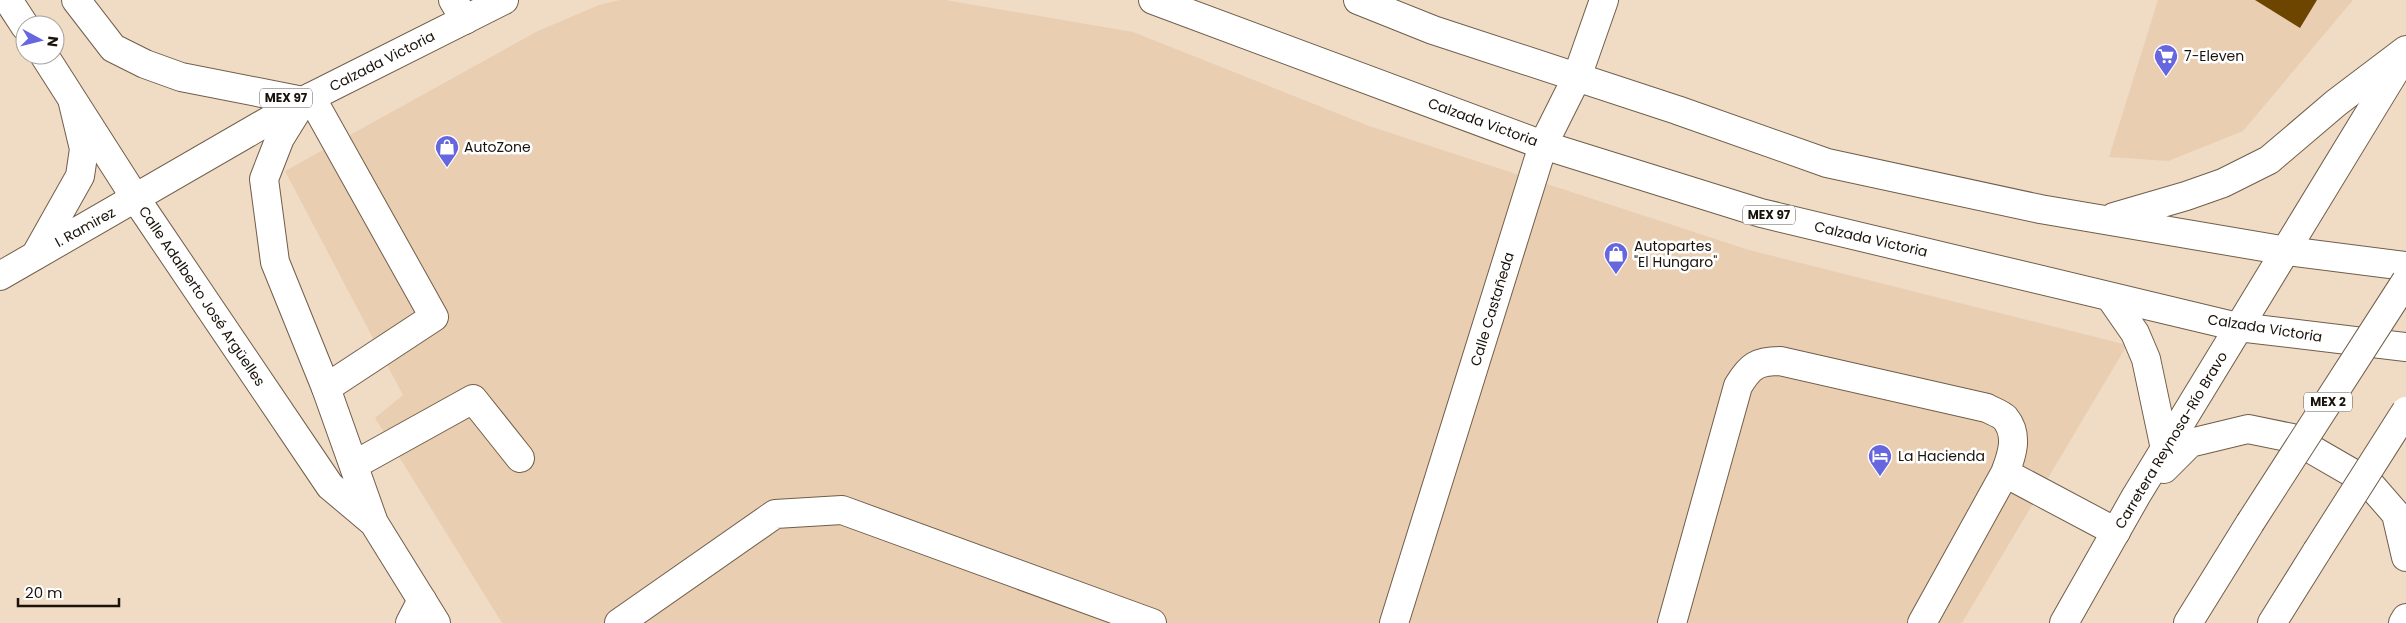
<svg xmlns="http://www.w3.org/2000/svg" width="2406" height="623" viewBox="0 0 2406 623" font-family="Poppins,sans-serif">
<rect width="100%" height="100%" fill="#f0dbc4"/>
<path fill="#e9ceb1" d="M 620,0 L 945,0 L 1133,32 L 1369,126 L 1749,250 L 2127,345 L 1962,623 L 502,623 L 375,418 L 403,395 L 285,171 L 538,31 L 599,5 Z
M 2158,0 L 2353,0 L 2243,131 L 2168,161 L 2109,157 Z"/>
<path fill="#6e4401" d="M 2255,0 L 2317,0 L 2300,28 Z"/>
<g fill="none" stroke-linecap="round" stroke-linejoin="round">
<g stroke="#705e4a" stroke-width="30">
<path id="minor" d="M 453,0 L 465,20
M 311,97 L 434,317 L 326,388
M 35,256 L 80,176 L 84,149 L 73,103
M 0,276 L 303,101
M 354,465 L 473,399 L 520,458
M 2005,473 L 2116,532
M 410,623 L 422,600
M 619,623 L 775,514 L 842,510 L 1152,623
M 1394,623 L 1543,145 L 1577,77 L 1604,0
M 1672,623 L 1738,386 C 1750,366 1757,361 1780,361 L 1987,408 C 1992,411 2001,414 2005,418 C 2019,435 2012,455 2005,473 L 1922,623"/>
</g>
<g stroke="#705e4a" stroke-width="30">
<path id="major" d="M 8,0 L 25,26
M 44,55 L 136,199 L 330,486 L 374,523
M 303,101 L 280,138 L 264,179 L 275,262 L 326,388 L 374,523 L 436,623
M 2164,469 L 2190,443 L 2248,429 L 2292,438 L 2368,482 L 2396,514 L 2406,557
M 2064,623 L 2136,496 L 2406,53
M 2403,623 L 2406,618"/>
</g>
<g stroke="#705e4a" stroke-width="30">
<path id="highway" d="M 76,0 L 113,48 L 145,64 L 181,77 L 303,101 L 504,0
M 1153,0 L 1543,145 L 1761,213 L 2238,327 L 2406,347
M 1358,0 L 1433,30 L 1677,110 L 1827,163 L 2040,209 L 2287,251 L 2406,266
M 2114,217 L 2186,196 L 2223,183 L 2269,160 L 2336,103 L 2406,50
M 2110,297 L 2135,333 L 2146,359 L 2165,449
M 2188,623 L 2250,523
M 2272,623 L 2317,551"/>
</g>
<use href="#minor" stroke="#fff" stroke-width="28"/>
<use href="#major" stroke="#fff" stroke-width="28"/>
<use href="#highway" stroke="#fff" stroke-width="28"/>
<g stroke="#705e4a" stroke-width="30" stroke-linecap="butt">
<path id="highway-bridge" d="M 2250,523 L 2406,281
M 2317,551 L 2406,411"/>
</g>
<use href="#highway-bridge" stroke="#fff" stroke-width="28"/>
</g>
<defs>
<g id="supermarket-pin" transform="scale(1.25)"><path d="M0 17L-7.5 6A9.5 9.5 0 1 1 7.5 6Z" fill="#6666df" stroke="#fff"/><path d="M-6-5.5h2.5l.6 2H6L4.5 2H-2.5L-4.4-4H-6ZM-1.5 3.2a1.3 1.3 0 1 0 .1 0ZM3 3.2a1.3 1.3 0 1 0 .1 0Z" fill="#fff"/></g>
<g id="shop-pin" transform="scale(1.25)"><path d="M0 17L-7.5 6A9.5 9.5 0 1 1 7.5 6Z" fill="#6666df" stroke="#fff"/><path d="M-5-2.5h2.3a2.7 3.5 0 0 1 5.4 0H5L5.5 6h-11ZM-1.5-2.5h3a1.5 2.3 0 0 0-3 0Z" fill="#fff"/></g>
<g id="hotel-pin" transform="scale(1.25)"><path d="M0 17L-7.5 6A9.5 9.5 0 1 1 7.5 6Z" fill="#6666df" stroke="#fff"/><path d="M-6-4.5h1.5V1H6V5H4.5V3h-9V5H-6ZM-4 0a1.8 1.8 0 1 1 3.6 0ZM.5 0V-2.5h3Q6-2.5 6 0Z" fill="#fff"/></g>
</defs>
<g fill-rule="evenodd">
<use href="#supermarket-pin" x="2166" y="56"/>
<use href="#shop-pin" x="447" y="147"/>
<use href="#shop-pin" x="1616" y="254"/>
<use href="#hotel-pin" x="1880" y="456"/>
</g>
<g text-anchor="middle" stroke-width="5" stroke-linejoin="round" paint-order="stroke">
<g fill="#fff" stroke="#5f5a54" stroke-width="1">
<rect x="260" y="88.5" width="52" height="19" rx="4"/>
<rect x="1743" y="205.5" width="52" height="19" rx="4"/>
<rect x="2304" y="392.5" width="48" height="19" rx="4"/>
</g>
<g font-size="12" font-weight="bold" fill="#1a130b">
<text x="286" y="102">MEX 97</text>
<text x="1769" y="219">MEX 97</text>
<text x="2328" y="406">MEX 2</text>
</g>
<g font-size="14" fill="#1a130b" stroke="#fff" text-anchor="start">
<text x="2184" y="61">7-Eleven</text>
<text x="464" y="152">AutoZone</text>
<text x="1634" y="251">Autopartes<tspan x="1634" dy="16">"El Hungaro"</tspan></text>
<text x="1898" y="461">La Hacienda</text>
</g>
<g font-size="14" fill="#1a130b" stroke="#fff">
<text transform="translate(382 61) rotate(-27)" y="5">Calzada Victoria</text>
<text transform="translate(1483 122) rotate(20)" y="5">Calzada Victoria</text>
<text transform="translate(85 227) rotate(-29)" y="5">I. Ramirez</text>
<text transform="translate(1871 239) rotate(13)" y="5">Calzada Victoria</text>
<text transform="translate(202 296) rotate(56)" y="5">Calle Adalberto José Argüelles</text>
<text transform="translate(1492 309) rotate(-73)" y="5">Calle Castañeda</text>
<text transform="translate(2265 328) rotate(9)" y="5">Calzada Victoria</text>
<text transform="translate(2171 440) rotate(-59)" y="5">Carretera Reynosa-Río Bravo</text>
</g>
</g>
<g transform="translate(40 40) rotate(97)"><circle r="24" fill="#ffffff" stroke="#a3a19d"/>
<path d="M0-4L9 19L0 12L-9 19Z" fill="#6666df"/>
<text y="-8" font-size="14" font-weight="bold" text-anchor="middle" fill="#1a130b">N</text>
</g>
<path d="M18 598v8h101v-8" fill="none" stroke="#1a130b" stroke-width="2.5"/>
<text x="25" y="598" font-size="15" fill="#1a130b" stroke="#ffffff" stroke-width="4" paint-order="stroke">20 m</text>
</svg>
